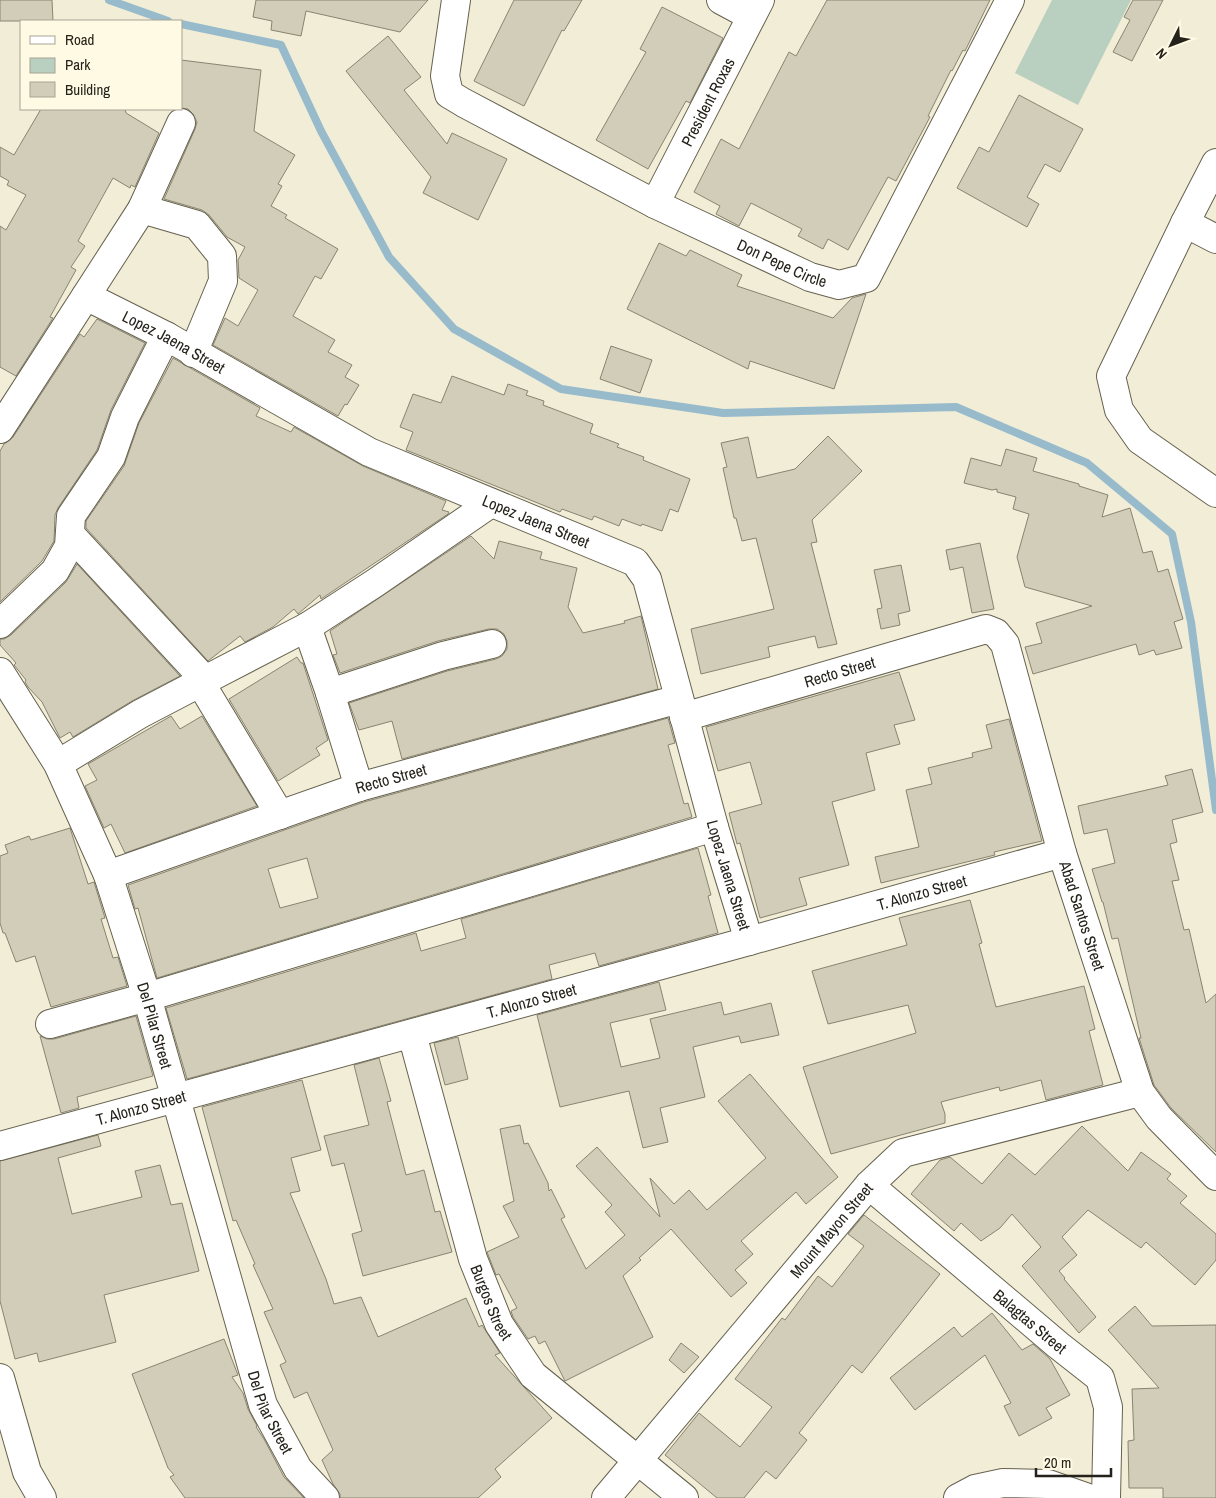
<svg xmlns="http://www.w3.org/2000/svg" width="1216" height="1498" viewBox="0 0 1216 1498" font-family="'Archivo Narrow',sans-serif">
<rect width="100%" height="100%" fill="#f2edd7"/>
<path fill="#b9cfc0" d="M 1052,0 L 1131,0 L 1078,105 L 1015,73 Z"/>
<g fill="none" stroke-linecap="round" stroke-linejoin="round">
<path stroke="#98bbcc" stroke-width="8" d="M 109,0 L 168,21
M 181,24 L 281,45 L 321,131 L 389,257 L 454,329 L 561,389 L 723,413 L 956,407 L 1087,463 L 1172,534 L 1191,622 L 1216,810"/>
</g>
<path fill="#d2cdb8" stroke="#888470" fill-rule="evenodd" d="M 0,0 L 52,0 L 53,21 L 0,21 Z
M 256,0 L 428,0 L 400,32 L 306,11 L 301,36 L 271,30 L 272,21 L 253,17 Z
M 514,0 L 582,0 L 564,31 L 562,30 L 524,106 L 474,81 Z
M 827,0 L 990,0 L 965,51 L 963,50 L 952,71 L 951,70 L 928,116 L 930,117 L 896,181 L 888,177 L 848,250 L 828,239 L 823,249 L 798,236 L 802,229 L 751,203 L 739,226 L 716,214 L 720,206 L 694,192 L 721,139 L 739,149 L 789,52 L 796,56 Z
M 1133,0 L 1163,0 L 1132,61 L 1113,52 L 1130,20 L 1124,17 Z
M 662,7 L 723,38 L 690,103 L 686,101 L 648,169 L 596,140 L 646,52 L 640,49 Z
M 388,36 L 421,77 L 404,90 L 447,144 L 452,133 L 507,159 L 478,220 L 423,193 L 431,177 L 346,71 Z
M 181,60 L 261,70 L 254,131 L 295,155 L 278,184 L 282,186 L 271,206 L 287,215 L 285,218 L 338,249 L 321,279 L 315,276 L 293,316 L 335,340 L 328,352 L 352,365 L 345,377 L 359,385 L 347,405 L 345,404 L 338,416 L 213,345 L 225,318 L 238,326 L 258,290 L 239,278 L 238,260 L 245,247 L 227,237 L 209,215 L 202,210 L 164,199 L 195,129 L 197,122 L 193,114 L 188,109 L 181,108 Z
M 1019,95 L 1083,129 L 1060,172 L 1045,164 L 1027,197 L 1039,204 L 1027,227 L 957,188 L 979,147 L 989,152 Z
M 41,109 L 125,109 L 126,113 L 159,133 L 135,187 L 131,185 L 130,188 L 113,178 L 78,241 L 85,246 L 71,267 L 76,270 L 50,317 L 53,318 L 16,376 L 0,367 L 0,226 L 6,230 L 26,195 L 7,185 L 9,181 L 0,176 L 0,147 L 14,155 Z
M 659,243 L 686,256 L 690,250 L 742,275 L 737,286 L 833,318 L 852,298 L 866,294 L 834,389 L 750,361 L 748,369 L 627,309 Z
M 97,319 L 145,343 L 111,410 L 97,450 L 58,508 L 55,515 L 54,541 L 42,561 L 0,602 L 0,451 L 4,444 L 13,437 L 80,334 L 84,337 Z
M 611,346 L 652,360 L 640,393 L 600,379 Z
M 173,358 L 260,408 L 256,416 L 291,432 L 294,427 L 363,466 L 446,501 L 442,510 L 449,512 L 448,514 L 321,599 L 320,595 L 298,614 L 294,609 L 273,627 L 245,642 L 240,636 L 208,661 L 86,528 L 86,521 L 124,466 L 139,423 Z
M 452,376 L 504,395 L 508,384 L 528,391 L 526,395 L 544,401 L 543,405 L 593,424 L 590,433 L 619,444 L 617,447 L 644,457 L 643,460 L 690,479 L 678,512 L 670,509 L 662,531 L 642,524 L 641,526 L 622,519 L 619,526 L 594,516 L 592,520 L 562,509 L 560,512 L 406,450 L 413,432 L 400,427 L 413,394 L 441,403 Z
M 828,436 L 862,471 L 812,520 L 817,542 L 811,543 L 837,644 L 818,648 L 815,636 L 768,647 L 770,657 L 701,674 L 691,629 L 774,609 L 756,538 L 742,541 L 736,518 L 734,518 L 723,468 L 727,467 L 721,443 L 748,437 L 757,478 L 795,469 Z
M 1006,449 L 1037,458 L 1033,471 L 1079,484 L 1079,486 L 1108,495 L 1102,517 L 1130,508 L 1143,553 L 1152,551 L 1158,572 L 1168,569 L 1183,619 L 1174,622 L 1182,648 L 1156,655 L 1154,650 L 1139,655 L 1136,644 L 1033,674 L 1025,647 L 1042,643 L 1036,623 L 1092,606 L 1025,587 L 1017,557 L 1029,514 L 1013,509 L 1016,497 L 997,492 L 997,489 L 992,490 L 964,483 L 971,458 L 1001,466 Z
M 471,536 L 494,559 L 499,541 L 542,552 L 540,559 L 577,568 L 568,607 L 583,633 L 625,623 L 624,621 L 641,616 L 658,689 L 402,759 L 392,721 L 359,730 L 349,703 L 447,671 L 496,659 L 502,656 L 507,649 L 507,641 L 504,634 L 497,629 L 489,629 L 438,641 L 340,673 L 333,655 L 337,654 L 330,631 Z
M 980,543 L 994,609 L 972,613 L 963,567 L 950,570 L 946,550 Z
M 77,564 L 180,676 L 132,701 L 73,737 L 70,732 L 60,738 L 42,702 L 28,687 L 25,682 L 26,680 L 14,665 L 16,663 L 0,645 L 0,639 L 4,639 L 11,635 L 66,582 Z
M 901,565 L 910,611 L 898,614 L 900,625 L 881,629 L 877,609 L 882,608 L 874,570 Z
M 297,657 L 301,663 L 303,663 L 328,740 L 316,748 L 320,755 L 278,781 L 229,699 Z
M 899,672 L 915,720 L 894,725 L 900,744 L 866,753 L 875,790 L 832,802 L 849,865 L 799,878 L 807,905 L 760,918 L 740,843 L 737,844 L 729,813 L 762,804 L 750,762 L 718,771 L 706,727 Z
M 171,716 L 180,729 L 202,716 L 257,806 L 125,853 L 111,824 L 104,828 L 85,786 L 97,780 L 88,764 Z
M 668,718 L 675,743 L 668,745 L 684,804 L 688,803 L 692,817 L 157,978 L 138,908 L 135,909 L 128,885 L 364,802 ZM 307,858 L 318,898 L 280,908 L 268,869 Z
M 1009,719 L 1042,841 L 994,852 L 995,855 L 881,883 L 875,857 L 919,847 L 906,790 L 932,784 L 928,768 L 973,757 L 972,753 L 992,748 L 986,725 Z
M 1192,769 L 1203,812 L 1172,820 L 1177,842 L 1170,844 L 1179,880 L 1172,881 L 1184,930 L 1189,929 L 1206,1003 L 1216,994 L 1216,1152 L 1171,1108 L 1154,1085 L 1139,1038 L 1141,1038 L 1118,938 L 1112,939 L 1103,902 L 1102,902 L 1092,869 L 1115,863 L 1107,829 L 1084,834 L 1078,806 L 1168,785 L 1165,776 Z
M 70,828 L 88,884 L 94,882 L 105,918 L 101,919 L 113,958 L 118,957 L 127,986 L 51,1007 L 35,956 L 16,962 L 5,933 L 3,933 L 0,923 L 0,856 L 8,853 L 5,845 L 29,836 L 31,840 Z
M 698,848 L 711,895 L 708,896 L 718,933 L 599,966 L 595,953 L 549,965 L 552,979 L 187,1079 L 166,1008 L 416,933 L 421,951 L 466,938 L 461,919 Z
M 970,900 L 982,943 L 979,944 L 996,1007 L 1084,986 L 1095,1029 L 1089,1031 L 1103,1085 L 1046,1100 L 1041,1080 L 1000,1091 L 999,1087 L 941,1102 L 945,1114 L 945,1123 L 831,1154 L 803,1067 L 916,1033 L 908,1005 L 828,1024 L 812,971 L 907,945 L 899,918 Z
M 659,982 L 666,1010 L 610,1023 L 621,1067 L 660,1058 L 650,1019 L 721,1002 L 724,1015 L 771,1003 L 779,1035 L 741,1043 L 739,1036 L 693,1047 L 705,1097 L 660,1108 L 668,1142 L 643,1148 L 629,1091 L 560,1107 L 537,1015 Z
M 136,1016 L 153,1076 L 77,1097 L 79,1108 L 61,1113 L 40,1036 L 47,1039 L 54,1039 Z
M 458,1037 L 468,1079 L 445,1085 L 434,1043 Z
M 379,1058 L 391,1101 L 387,1102 L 406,1175 L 424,1170 L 435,1212 L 440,1211 L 452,1252 L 363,1276 L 352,1234 L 362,1231 L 344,1163 L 332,1166 L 324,1136 L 369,1125 L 354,1065 Z
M 750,1074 L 838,1177 L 806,1204 L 796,1192 L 741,1241 L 753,1254 L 735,1270 L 747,1283 L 731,1297 L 671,1229 L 639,1258 L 641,1260 L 623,1276 L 653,1337 L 565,1381 L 545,1341 L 539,1344 L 535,1336 L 528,1339 L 513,1317 L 511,1311 L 517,1308 L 499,1274 L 496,1275 L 487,1252 L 519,1237 L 503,1206 L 514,1201 L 500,1129 L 520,1125 L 524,1144 L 528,1143 L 548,1183 L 549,1191 L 551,1189 L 565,1217 L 561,1219 L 586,1269 L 625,1235 L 605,1212 L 612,1205 L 576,1166 L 597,1147 L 660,1217 L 650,1178 L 674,1204 L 689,1190 L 707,1210 L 766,1158 L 718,1101 Z
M 302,1080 L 321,1150 L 291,1158 L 300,1191 L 290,1193 L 326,1279 L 334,1304 L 361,1297 L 378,1337 L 466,1298 L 479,1327 L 482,1325 L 500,1353 L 495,1355 L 552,1418 L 495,1469 L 501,1477 L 478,1498 L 340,1498 L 340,1494 L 333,1484 L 322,1460 L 333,1450 L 307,1392 L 294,1398 L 280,1365 L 286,1362 L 264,1312 L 273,1309 L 253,1265 L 255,1264 L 236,1220 L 233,1221 L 202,1107 Z
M 1082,1126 L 1128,1171 L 1141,1152 L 1171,1174 L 1167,1179 L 1187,1196 L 1180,1203 L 1216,1234 L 1216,1260 L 1195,1285 L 1146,1242 L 1141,1248 L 1088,1210 L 1062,1237 L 1077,1255 L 1059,1271 L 1065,1278 L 1064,1279 L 1096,1317 L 1079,1333 L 1022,1266 L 1041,1247 L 1012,1214 L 1000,1228 L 981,1241 L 961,1223 L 954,1231 L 911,1194 L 940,1160 L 950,1157 L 982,1184 L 1009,1153 L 1035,1175 Z
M 98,1135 L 101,1146 L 58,1158 L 72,1214 L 142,1197 L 135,1171 L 160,1165 L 171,1205 L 182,1203 L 199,1271 L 104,1295 L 116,1342 L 39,1362 L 37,1353 L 15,1359 L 0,1301 L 0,1161 Z
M 864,1215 L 940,1274 L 862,1373 L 852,1365 L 799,1433 L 807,1440 L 776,1479 L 766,1471 L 744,1498 L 717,1498 L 665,1455 L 699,1413 L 740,1447 L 772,1407 L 735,1379 L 782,1318 L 785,1320 L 818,1276 L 832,1287 L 864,1246 L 848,1234 Z
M 1135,1306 L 1152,1326 L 1216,1325 L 1216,1498 L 1163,1498 L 1163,1488 L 1129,1488 L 1128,1441 L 1134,1440 L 1132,1389 L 1159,1388 L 1108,1330 Z
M 992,1313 L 1022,1350 L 1033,1344 L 1050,1359 L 1070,1395 L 1046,1408 L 1052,1418 L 1019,1436 L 1004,1406 L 1011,1403 L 985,1355 L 915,1410 L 890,1378 L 954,1327 L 962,1337 Z
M 224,1339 L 238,1375 L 232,1377 L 243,1393 L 248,1409 L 257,1426 L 256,1427 L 264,1439 L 284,1477 L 304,1498 L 185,1498 L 170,1477 L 174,1475 L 168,1468 L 132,1374 Z
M 681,1343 L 699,1357 L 684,1373 L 669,1360 Z"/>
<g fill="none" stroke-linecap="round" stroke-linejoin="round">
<g stroke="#66624f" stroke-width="30">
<g id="street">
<path id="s1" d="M 456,0 L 445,76 L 449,94 L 464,103 L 655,204 L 810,277 L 839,285 L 866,278 L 1010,0"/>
<path d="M 721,0 L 751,16"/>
<path d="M 1216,163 L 1185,223 L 1111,376 L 1119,410 L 1140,440 L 1216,493"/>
<path id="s2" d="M 655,204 L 760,0"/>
<path d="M 142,209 L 197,225 L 222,256 L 223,281 L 193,353"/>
<path d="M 1185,223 L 1216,239"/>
<path id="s3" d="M 86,296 L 166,336 L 369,452 L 635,562 L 647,579 L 714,827 L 749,941"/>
<path d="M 0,429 L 142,209 L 181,123"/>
<path d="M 70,534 L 205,680 L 307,627 L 375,583 L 491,503"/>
<path d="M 0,624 L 55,571 L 69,546 L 71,516 L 111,457 L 125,417 L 166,336"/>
<path d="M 307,627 L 330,693 L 359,787"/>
<path id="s4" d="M 0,672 L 58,764 L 108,875 L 147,997 L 263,1405 L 298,1469 L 325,1498"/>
<path d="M 200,682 L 280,815"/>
<path d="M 330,693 L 443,656 L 492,644"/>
<path id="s5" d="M 684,717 L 986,629 L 996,633 L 1005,644 L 1062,853 L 1140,1092 L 1159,1118 L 1216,1176"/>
<path d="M 58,764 L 140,714 L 205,680"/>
<path id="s6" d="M 108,875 L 359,787 L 679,699"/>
<path d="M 50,1024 L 147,997 L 714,827"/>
<path id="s7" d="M 412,1034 L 473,1259 L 499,1324 L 533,1375 L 684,1498"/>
<path id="s8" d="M 0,1146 L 749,941 L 1062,853"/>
<path id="s9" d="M 869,1185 L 1058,1345 L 1100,1378 L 1108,1407 L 1106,1498"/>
<path d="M 0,1378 L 27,1472 L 42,1498"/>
<path id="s10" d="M 606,1498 L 869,1185 L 903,1153 L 1140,1092"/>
<path d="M 958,1498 L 975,1489 L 1003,1483 L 1048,1484 L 1088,1498"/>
</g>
</g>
<use href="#street" stroke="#fff" stroke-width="28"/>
</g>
<g text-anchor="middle" stroke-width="5" stroke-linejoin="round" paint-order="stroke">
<g font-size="16" fill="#24221a" stroke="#fffae4">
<text dy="6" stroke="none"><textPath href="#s2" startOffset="115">President Roxas</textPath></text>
<text dy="6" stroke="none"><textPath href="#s1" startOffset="469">Don Pepe Circle</textPath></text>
<text dy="6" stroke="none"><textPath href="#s3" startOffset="99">Lopez Jaena Street</textPath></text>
<text dy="6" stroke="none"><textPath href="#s3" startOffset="504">Lopez Jaena Street</textPath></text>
<text dy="6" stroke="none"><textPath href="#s5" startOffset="162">Recto Street</textPath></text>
<text dy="6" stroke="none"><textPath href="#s6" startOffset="299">Recto Street</textPath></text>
<text dy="6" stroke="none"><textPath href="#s3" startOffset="939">Lopez Jaena Street</textPath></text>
<text dy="6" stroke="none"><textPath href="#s8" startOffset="956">T. Alonzo Street</textPath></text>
<text dy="6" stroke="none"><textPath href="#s5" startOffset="622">Abad Santos Street</textPath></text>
<text dy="6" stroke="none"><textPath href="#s8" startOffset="551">T. Alonzo Street</textPath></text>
<text dy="6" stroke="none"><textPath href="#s4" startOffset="388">Del Pilar Street</textPath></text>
<text dy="6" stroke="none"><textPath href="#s8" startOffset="146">T. Alonzo Street</textPath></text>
<text dy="6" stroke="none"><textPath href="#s10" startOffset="350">Mount Mayon Street</textPath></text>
<text dy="6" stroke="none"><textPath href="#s7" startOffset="280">Burgos Street</textPath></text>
<text dy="6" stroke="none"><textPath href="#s9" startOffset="211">Balagtas Street</textPath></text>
<text dy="6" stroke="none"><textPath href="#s4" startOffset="792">Del Pilar Street</textPath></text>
</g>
</g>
<rect x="20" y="20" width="162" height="90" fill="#fffae4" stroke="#a7a493"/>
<rect x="30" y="36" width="25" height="8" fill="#ffffff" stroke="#a7a493"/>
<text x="65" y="45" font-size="15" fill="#24221a">Road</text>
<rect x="30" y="58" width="25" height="15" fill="#b9cfc0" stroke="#a7a493"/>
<text x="65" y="70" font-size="15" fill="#24221a">Park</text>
<rect x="30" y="82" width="25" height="15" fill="#d2cdb8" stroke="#a7a493"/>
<text x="65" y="95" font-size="15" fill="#24221a">Building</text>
<g transform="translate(1171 45) rotate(228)" stroke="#fffae4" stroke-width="4" paint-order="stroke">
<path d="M0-4L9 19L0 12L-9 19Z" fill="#24221a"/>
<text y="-8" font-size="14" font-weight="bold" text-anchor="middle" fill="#24221a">N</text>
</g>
<path d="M1036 1468v8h75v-8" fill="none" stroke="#24221a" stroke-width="2.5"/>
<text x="1044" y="1468" font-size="15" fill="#24221a" stroke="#fffae4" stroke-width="4" paint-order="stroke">20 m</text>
</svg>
